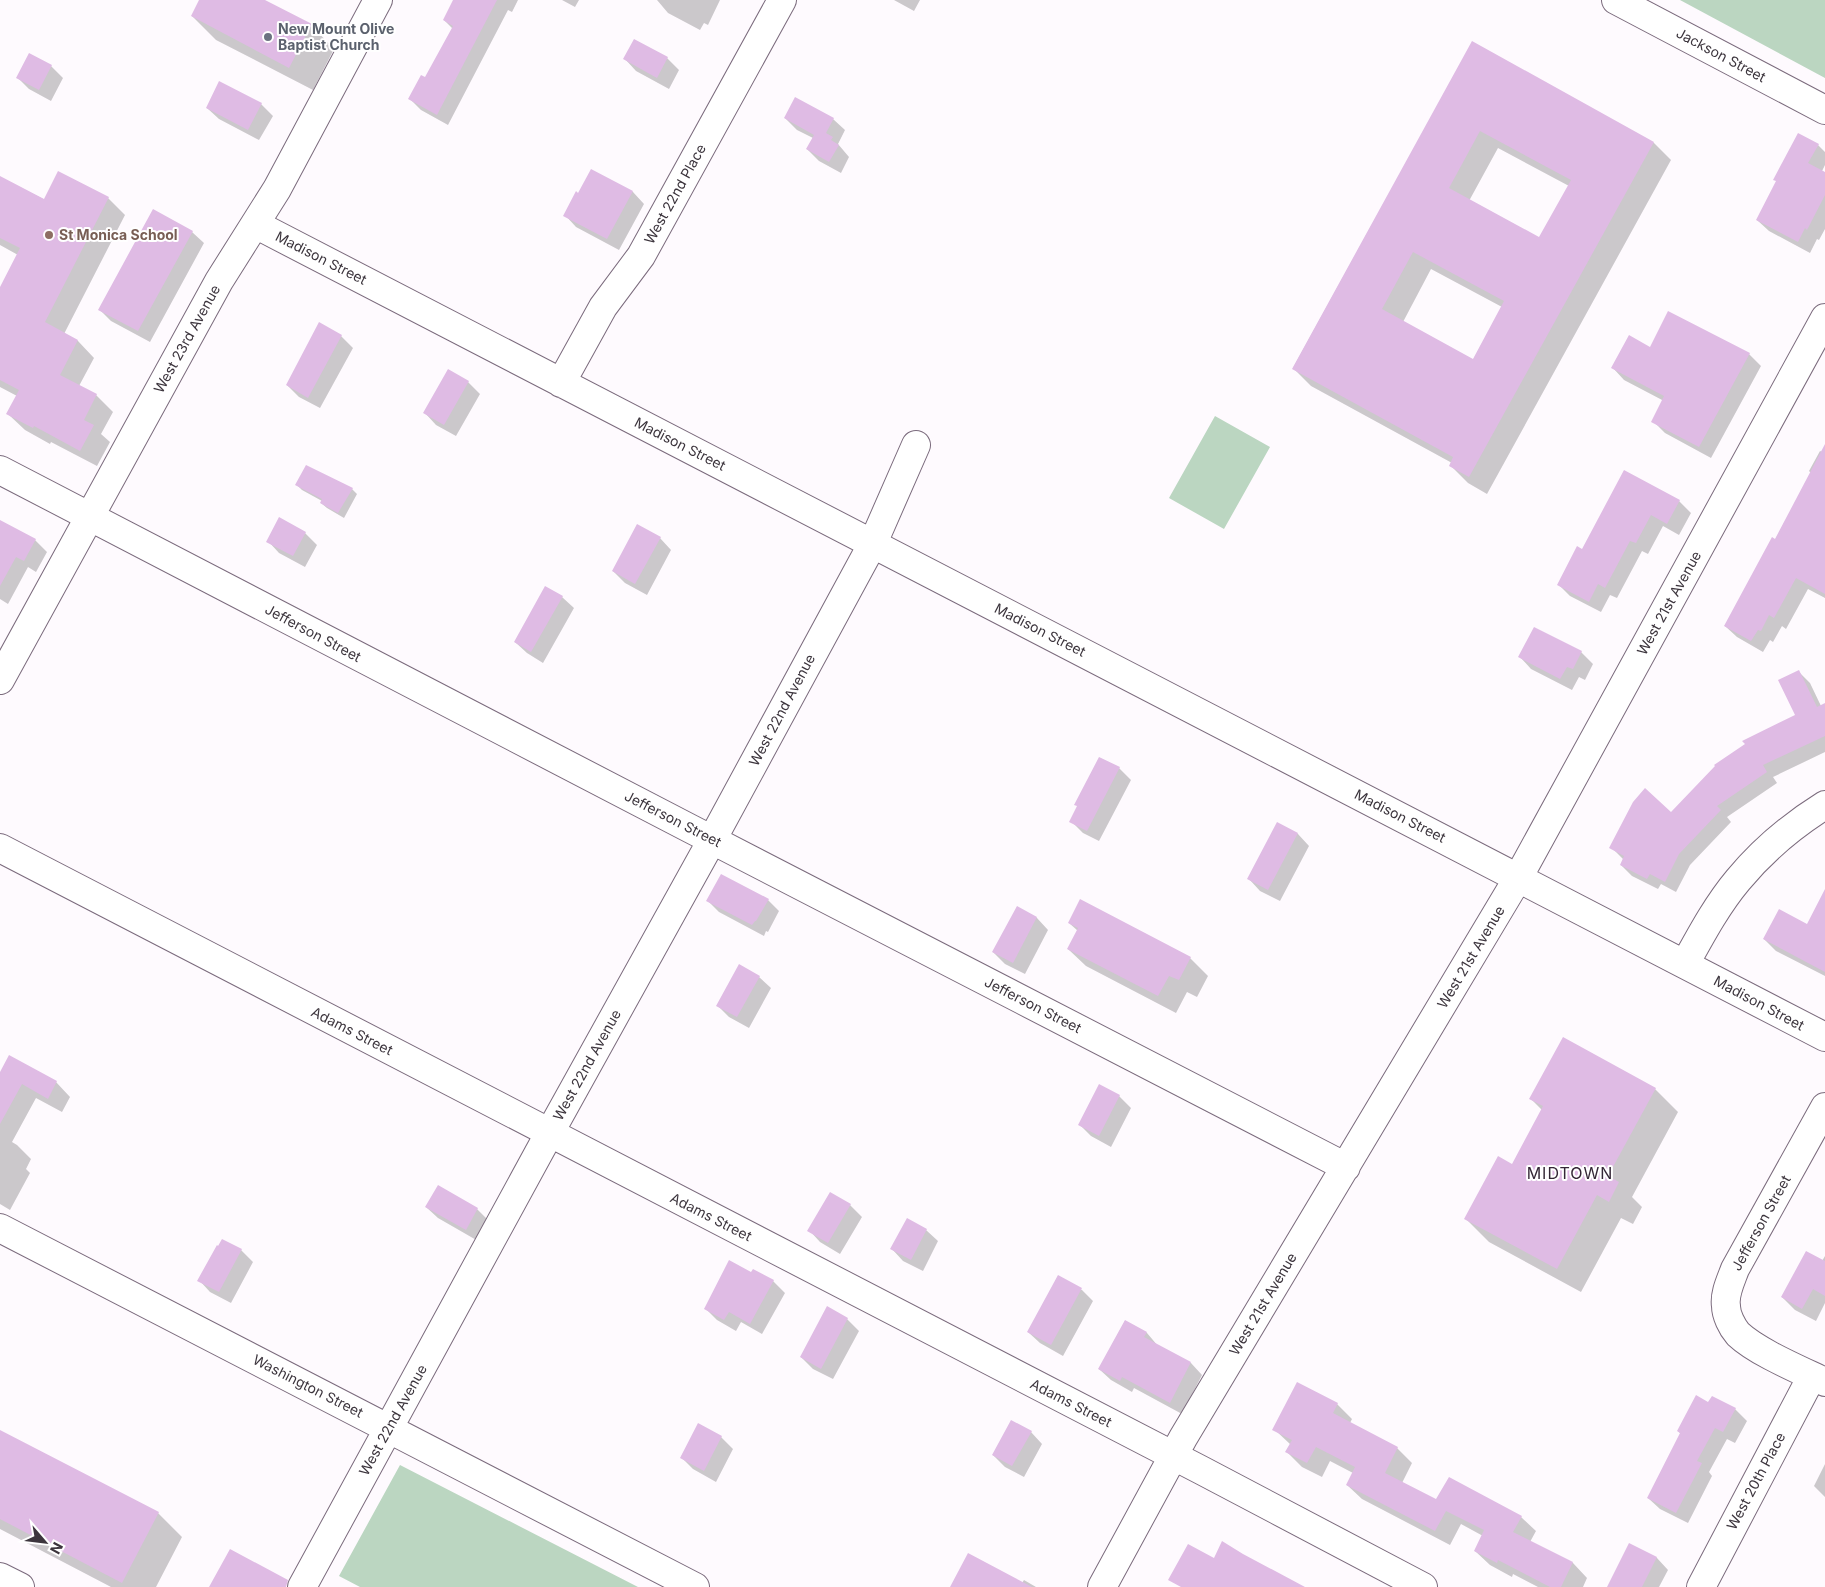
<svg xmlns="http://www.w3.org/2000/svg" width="1825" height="1587" viewBox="0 0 1825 1587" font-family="Inter,sans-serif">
<rect width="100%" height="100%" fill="#fefafe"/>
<path fill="#bbd6c1" d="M 1680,0 L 1825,0 L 1825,78 Z
M 1215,416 L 1270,447 L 1224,529 L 1169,498 Z
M 400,1465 L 638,1587 L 360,1587 L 339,1576 Z"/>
<path fill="#0003" fill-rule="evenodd" d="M 201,0 L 262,0 L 311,25 L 334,49 L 313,90 L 216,40 L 192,16 Z
M 454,0 L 518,0 L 512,12 L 508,10 L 448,125 L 421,110 L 410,99 L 425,79 L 453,29 L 444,20 Z
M 562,0 L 579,0 L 575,7 Z
M 657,0 L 720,0 L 708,25 L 704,23 L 700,30 L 668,13 Z
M 894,0 L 920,0 L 914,11 Z
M 1472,43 L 1654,143 L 1671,160 L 1487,494 L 1468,483 L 1451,466 L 1452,463 L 1311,386 L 1293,368 ZM 1498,148 L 1569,186 L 1540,239 L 1469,201 ZM 1431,269 L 1502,307 L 1473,360 L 1403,322 Z
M 667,58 L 679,70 L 669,89 L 636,71 L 625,59 Z
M 51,66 L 63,78 L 51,101 L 29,89 L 18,78 Z
M 261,104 L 273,116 L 259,140 L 219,119 L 207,108 Z
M 785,118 L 833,119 L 845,130 L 838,144 L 849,157 L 841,173 L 819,161 L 807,149 L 813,138 L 797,130 Z
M 1818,145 L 1825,152 L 1825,165 L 1822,171 L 1825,173 L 1825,229 L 1819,240 L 1817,239 L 1810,253 L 1769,231 L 1757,220 Z
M 591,171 L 633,192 L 644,204 L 619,250 L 576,227 L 565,215 L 579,195 Z
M 59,173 L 108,198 L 125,215 L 64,334 L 78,341 L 94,358 L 79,386 L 96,395 L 113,412 L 101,434 L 110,442 L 97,466 L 51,442 L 50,444 L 25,430 L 8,414 L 17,396 L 0,387 L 0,289 L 18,255 L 0,245 L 0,177 L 45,200 Z
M 192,232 L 204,243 L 150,342 L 111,321 L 99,309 Z
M 341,336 L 353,348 L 320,408 L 299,397 L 287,385 Z
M 1651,349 L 1749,354 L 1761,366 L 1711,458 L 1665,433 L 1653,421 L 1664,401 L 1624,380 L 1613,368 Z
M 468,382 L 480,394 L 456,436 L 436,425 L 425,413 Z
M 1825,447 L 1825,598 L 1808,589 L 1786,629 L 1782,626 L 1773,642 L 1770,640 L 1763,652 L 1737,637 L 1725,626 L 1775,540 L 1811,473 L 1809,471 L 1820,451 L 1822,452 Z
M 1625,472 L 1679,501 L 1691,513 L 1679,535 L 1663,526 L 1648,554 L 1642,551 L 1617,598 L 1610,595 L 1601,612 L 1570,596 L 1558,584 L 1583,550 Z
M 297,485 L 352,489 L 357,494 L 344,518 L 327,508 L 321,503 L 322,501 L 302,490 Z
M 0,521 L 35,540 L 47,552 L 36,572 L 28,567 L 8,604 L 0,599 Z
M 305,533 L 317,545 L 305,567 L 279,553 L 268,541 Z
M 660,538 L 671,550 L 647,595 L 625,583 L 613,571 Z
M 562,597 L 574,608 L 543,663 L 527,653 L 515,642 Z
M 1581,652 L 1593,664 L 1585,680 L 1579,677 L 1572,690 L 1531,669 L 1520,657 Z
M 1799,672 L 1810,683 L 1821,706 L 1825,704 L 1825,752 L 1773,777 L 1777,783 L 1727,817 L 1731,822 L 1690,865 L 1676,892 L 1661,884 L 1658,889 L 1632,876 L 1621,865 L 1624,860 L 1611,847 L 1671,814 L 1797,716 Z
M 1100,758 L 1119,768 L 1131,780 L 1099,841 L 1083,833 L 1071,821 Z
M 1278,824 L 1298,834 L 1309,846 L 1280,901 L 1260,891 L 1249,879 Z
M 1825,892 L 1825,976 L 1776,951 L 1764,939 L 1807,926 Z
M 768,900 L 779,911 L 768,932 L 766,931 L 764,936 L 719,912 L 708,901 Z
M 1017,908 L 1037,918 L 1048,930 L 1025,974 L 1005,964 L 993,952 Z
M 1069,923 L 1190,958 L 1208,976 L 1197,997 L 1187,992 L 1176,1013 L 1086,966 L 1068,949 L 1078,931 Z
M 759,977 L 771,988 L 749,1028 L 729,1017 L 718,1006 Z
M 0,1074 L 56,1082 L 70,1097 L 62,1112 L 36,1098 L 12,1142 L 17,1145 L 31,1159 L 26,1169 L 30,1173 L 10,1210 L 0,1204 Z
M 1099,1086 L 1119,1096 L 1131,1108 L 1111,1147 L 1091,1136 L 1080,1125 Z
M 1655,1089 L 1678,1112 L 1632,1197 L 1642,1207 L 1633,1224 L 1621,1218 L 1581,1292 L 1489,1242 L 1466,1219 L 1513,1166 L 1542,1110 L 1531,1099 Z
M 850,1205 L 862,1217 L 840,1254 L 820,1242 L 809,1230 Z
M 426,1207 L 477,1209 L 489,1221 L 478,1241 L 438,1218 Z
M 926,1230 L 938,1241 L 923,1271 L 903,1261 L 892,1249 Z
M 219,1247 L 241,1250 L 253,1262 L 231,1303 L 210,1292 L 199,1280 Z
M 1825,1256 L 1825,1303 L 1816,1321 L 1795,1310 L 1782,1297 L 1822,1261 Z
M 752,1273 L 773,1281 L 785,1293 L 762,1334 L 741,1322 L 736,1331 L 717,1320 L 706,1309 Z
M 1059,1277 L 1082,1290 L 1093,1301 L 1063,1356 L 1040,1343 L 1028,1332 Z
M 847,1319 L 859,1331 L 833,1379 L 813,1369 L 801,1357 Z
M 1125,1321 L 1147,1333 L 1158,1346 L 1191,1363 L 1202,1375 L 1182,1414 L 1134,1388 L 1132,1392 L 1111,1380 L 1099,1369 Z
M 1297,1384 L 1337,1404 L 1352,1419 L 1350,1423 L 1397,1448 L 1412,1463 L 1402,1483 L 1436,1501 L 1521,1517 L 1536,1531 L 1530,1542 L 1573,1563 L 1587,1578 L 1583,1587 L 1538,1587 L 1513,1574 L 1512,1577 L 1490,1565 L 1475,1551 L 1483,1536 L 1461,1524 L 1450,1545 L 1362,1499 L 1347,1485 L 1353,1473 L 1330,1461 L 1322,1477 L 1302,1467 L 1287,1452 L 1291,1445 L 1274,1429 Z
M 1709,1403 L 1735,1409 L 1747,1421 L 1735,1443 L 1727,1439 L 1709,1472 L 1712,1476 L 1688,1523 L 1660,1509 L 1648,1498 L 1681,1434 L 1678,1431 Z
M 699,1425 L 721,1437 L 733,1449 L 716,1482 L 693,1469 L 681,1457 Z
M 1031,1432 L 1042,1444 L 1024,1477 L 1005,1467 L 993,1455 Z
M 0,1438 L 158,1513 L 182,1537 L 156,1587 L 111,1587 L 0,1529 Z
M 1825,1464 L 1825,1497 L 1814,1486 Z
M 1630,1545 L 1657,1558 L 1668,1570 L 1659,1587 L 1608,1587 Z
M 1024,1580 L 1036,1587 L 951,1587 L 1022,1583 Z"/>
<path fill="#dfbbe4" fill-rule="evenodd" d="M 199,0 L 265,0 L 312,24 L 289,68 L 191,16 Z
M 453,0 L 497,0 L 437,115 L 408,99 L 421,75 L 425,77 L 453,26 L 443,20 Z
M 634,39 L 668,57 L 657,78 L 623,59 Z
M 1472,41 L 1654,142 L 1469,477 L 1449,466 L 1453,457 L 1292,369 ZM 1480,131 L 1571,180 L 1539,237 L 1449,188 ZM 1413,252 L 1504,301 L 1473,359 L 1382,309 Z
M 29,53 L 52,65 L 39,90 L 16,78 Z
M 219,81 L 262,103 L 248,130 L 206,108 Z
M 795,97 L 834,118 L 826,133 L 833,137 L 831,140 L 839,145 L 829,162 L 806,149 L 814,135 L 784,118 Z
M 1798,133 L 1819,144 L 1808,163 L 1825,172 L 1825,195 L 1807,230 L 1805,228 L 1798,242 L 1756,220 L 1776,181 L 1773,180 Z
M 591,169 L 633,191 L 607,239 L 563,216 L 576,191 L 578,193 Z
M 58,171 L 109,197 L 45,322 L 78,340 L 60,375 L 97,394 L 84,420 L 94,425 L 80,451 L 34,426 L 33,428 L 6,414 L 19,390 L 0,380 L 0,287 L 20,248 L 0,238 L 0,176 L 44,199 Z
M 153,209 L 193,231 L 138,331 L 98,310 Z
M 1668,311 L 1750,353 L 1699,447 L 1651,422 L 1664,396 L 1611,368 L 1629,335 L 1650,347 Z
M 319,322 L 342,335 L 308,398 L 286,385 Z
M 448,369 L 469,381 L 444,425 L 423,413 Z
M 1825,444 L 1825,594 L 1796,578 L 1774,618 L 1769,615 L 1761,631 L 1758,630 L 1751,641 L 1724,626 L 1772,537 L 1775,539 Z
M 306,465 L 353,488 L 338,513 L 320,503 L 322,499 L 295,485 Z
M 1624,470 L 1680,500 L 1667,524 L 1651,515 L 1636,543 L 1630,541 L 1605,588 L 1598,584 L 1589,602 L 1557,585 L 1577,546 L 1582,549 Z
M 279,517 L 306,532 L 293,556 L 266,542 Z
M 0,520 L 36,539 L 24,561 L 16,557 L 0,586 Z
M 637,524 L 661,537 L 635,584 L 612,571 Z
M 545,586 L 563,596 L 531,652 L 514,642 Z
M 1534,627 L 1582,651 L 1573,669 L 1567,667 L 1560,679 L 1518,657 Z
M 1799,670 L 1817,707 L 1825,703 L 1825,736 L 1763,765 L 1767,772 L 1717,806 L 1721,810 L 1679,854 L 1665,882 L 1650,874 L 1647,879 L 1620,865 L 1624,856 L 1609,848 L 1633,802 L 1645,788 L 1671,812 L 1715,766 L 1714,765 L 1745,744 L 1742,741 L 1795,715 L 1778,680 Z
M 1099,757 L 1120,767 L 1087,831 L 1069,822 L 1077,806 L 1074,805 Z
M 1277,822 L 1298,833 L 1268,890 L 1247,879 Z
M 721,874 L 769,899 L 756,921 L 755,921 L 752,925 L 706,901 Z
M 1825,889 L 1825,972 L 1763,939 L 1779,909 L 1807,924 Z
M 1080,899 L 1191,957 L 1179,980 L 1169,976 L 1158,996 L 1067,949 L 1078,928 L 1068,923 Z
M 1017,906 L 1037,917 L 1013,963 L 992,952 Z
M 739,964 L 760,976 L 737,1017 L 716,1006 Z
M 1563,1037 L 1656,1088 L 1608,1176 L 1619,1182 L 1609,1202 L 1597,1195 L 1557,1269 L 1464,1219 L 1498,1156 L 1512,1164 L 1543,1106 L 1529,1099 Z
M 9,1055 L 57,1081 L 48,1099 L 22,1084 L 0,1124 L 0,1072 Z
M 1099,1084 L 1120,1095 L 1099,1136 L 1078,1125 Z
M 438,1185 L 478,1208 L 466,1230 L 425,1207 Z
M 830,1192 L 851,1204 L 828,1243 L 807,1231 Z
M 907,1218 L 927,1229 L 911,1260 L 890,1249 Z
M 222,1239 L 242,1249 L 219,1292 L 197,1281 L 217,1245 L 218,1246 Z
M 1806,1251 L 1825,1261 L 1825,1296 L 1813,1289 L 1802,1309 L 1781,1297 Z
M 729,1260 L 751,1272 L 753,1269 L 774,1280 L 750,1324 L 729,1312 L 724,1320 L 704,1309 Z
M 1058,1275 L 1082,1288 L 1051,1345 L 1027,1332 Z
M 827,1306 L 848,1318 L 821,1369 L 800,1357 Z
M 1125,1320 L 1147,1332 L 1144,1337 L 1191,1362 L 1170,1403 L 1122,1377 L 1120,1381 L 1098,1369 Z
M 1297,1382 L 1338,1403 L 1333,1413 L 1398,1447 L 1385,1473 L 1436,1499 L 1449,1477 L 1522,1516 L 1513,1532 L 1573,1562 L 1561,1587 L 1550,1587 L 1498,1560 L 1497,1563 L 1474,1551 L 1484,1530 L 1446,1511 L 1435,1531 L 1346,1485 L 1355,1467 L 1316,1447 L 1307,1463 L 1285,1452 L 1292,1440 L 1272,1430 Z
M 1696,1395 L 1708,1402 L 1712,1396 L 1736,1408 L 1723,1432 L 1715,1428 L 1697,1461 L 1702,1463 L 1676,1513 L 1647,1498 L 1680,1433 L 1677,1431 Z
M 1011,1420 L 1032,1431 L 1012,1466 L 992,1455 Z
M 698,1423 L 722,1436 L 704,1471 L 680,1458 Z
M 0,1430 L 159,1512 L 122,1583 L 0,1519 Z
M 1222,1541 L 1243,1554 L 1305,1587 L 1181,1587 L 1168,1580 L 1188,1544 L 1214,1558 Z
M 1629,1543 L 1657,1557 L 1642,1587 L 1607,1587 Z
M 230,1549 L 288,1580 L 286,1587 L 209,1587 Z
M 968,1553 L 1032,1587 L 950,1587 Z"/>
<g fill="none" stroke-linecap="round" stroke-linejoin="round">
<g stroke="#7b6b7d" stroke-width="30">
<path id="minor" d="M 1616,0 L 1825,110
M 255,224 L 1825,1037
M 561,383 L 603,307 L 641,256 L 782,0
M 0,470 L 691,829 L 1346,1167
M 0,680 L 219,281 L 277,189 L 378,0
M 0,848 L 1201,1470 L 1423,1587
M 1685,964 C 1701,935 1717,905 1738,880 C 1762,851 1793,825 1825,805
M 1825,1107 L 1735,1269 C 1731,1280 1724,1294 1726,1306 C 1726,1315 1732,1327 1738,1334 C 1757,1352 1800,1370 1825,1382
M 0,1228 L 695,1587
M 302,1587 L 549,1134 L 712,840 L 873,543 L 916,445
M 1102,1587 L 1183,1438 L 1518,878 L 1825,318
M 1701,1587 L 1812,1376"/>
</g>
<g stroke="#7b6b7d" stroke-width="30">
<path id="major" d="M 0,1577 L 20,1587"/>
</g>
<use href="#minor" stroke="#fff" stroke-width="28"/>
<use href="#major" stroke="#fff" stroke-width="28"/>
</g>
<circle fill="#6b7280" stroke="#fff" stroke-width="2" cx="268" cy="37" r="5"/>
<circle fill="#8d6e63" stroke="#fff" stroke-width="2" cx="49" cy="235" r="5"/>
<g text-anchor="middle" stroke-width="4" stroke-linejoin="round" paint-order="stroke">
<g font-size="14" font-weight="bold" fill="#5b616d" stroke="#fff" text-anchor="start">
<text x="278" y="34">New Mount Olive<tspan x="278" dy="16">Baptist Church</tspan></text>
</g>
<g font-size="14" fill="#3c353d" stroke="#fff">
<text transform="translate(1721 55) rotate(28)" y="5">Jackson Street</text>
<text transform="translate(675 194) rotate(-61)" y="5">West 22nd Place</text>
<text transform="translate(321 258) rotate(27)" y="5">Madison Street</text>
<text transform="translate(187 339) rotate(-61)" y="5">West 23rd Avenue</text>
<text transform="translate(680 444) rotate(27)" y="5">Madison Street</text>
<text transform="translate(1669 603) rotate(-61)" y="5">West 21st Avenue</text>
<text transform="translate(1040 630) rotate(27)" y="5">Madison Street</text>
<text transform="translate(313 633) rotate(28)" y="5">Jefferson Street</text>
<text transform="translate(782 710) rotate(-62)" y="5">West 22nd Avenue</text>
<text transform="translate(1400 816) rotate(27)" y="5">Madison Street</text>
<text transform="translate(673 819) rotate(27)" y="5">Jefferson Street</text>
<text transform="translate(1471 957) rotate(-59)" y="5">West 21st Avenue</text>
<text transform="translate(1759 1003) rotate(28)" y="5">Madison Street</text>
<text transform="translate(1033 1005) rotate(27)" y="5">Jefferson Street</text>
<text transform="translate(352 1031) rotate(27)" y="5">Adams Street</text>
<text transform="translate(587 1065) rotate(-61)" y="5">West 22nd Avenue</text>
<text transform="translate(711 1217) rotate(27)" y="5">Adams Street</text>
<text transform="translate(1761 1223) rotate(-61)" y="5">Jefferson Street</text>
<text transform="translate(1263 1304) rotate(-59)" y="5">West 21st Avenue</text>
<text transform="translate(308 1386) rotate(27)" y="5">Washington Street</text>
<text transform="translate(1071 1403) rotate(27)" y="5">Adams Street</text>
<text transform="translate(393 1420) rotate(-61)" y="5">West 22nd Avenue</text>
<text transform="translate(1756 1481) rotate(-62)" y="5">West 20th Place</text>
</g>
<g font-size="14" font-weight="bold" fill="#785e54" stroke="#fff" text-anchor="start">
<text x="59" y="240">St Monica School</text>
</g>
<g font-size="16" letter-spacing="1" fill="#342736" stroke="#fff">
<text x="1570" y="1179">MIDTOWN</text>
</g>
</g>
<g transform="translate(45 1542) rotate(118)" stroke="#ffffff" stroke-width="4" paint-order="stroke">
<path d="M0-4L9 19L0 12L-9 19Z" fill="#3c353d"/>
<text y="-8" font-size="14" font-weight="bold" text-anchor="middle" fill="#3c353d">N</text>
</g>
</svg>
